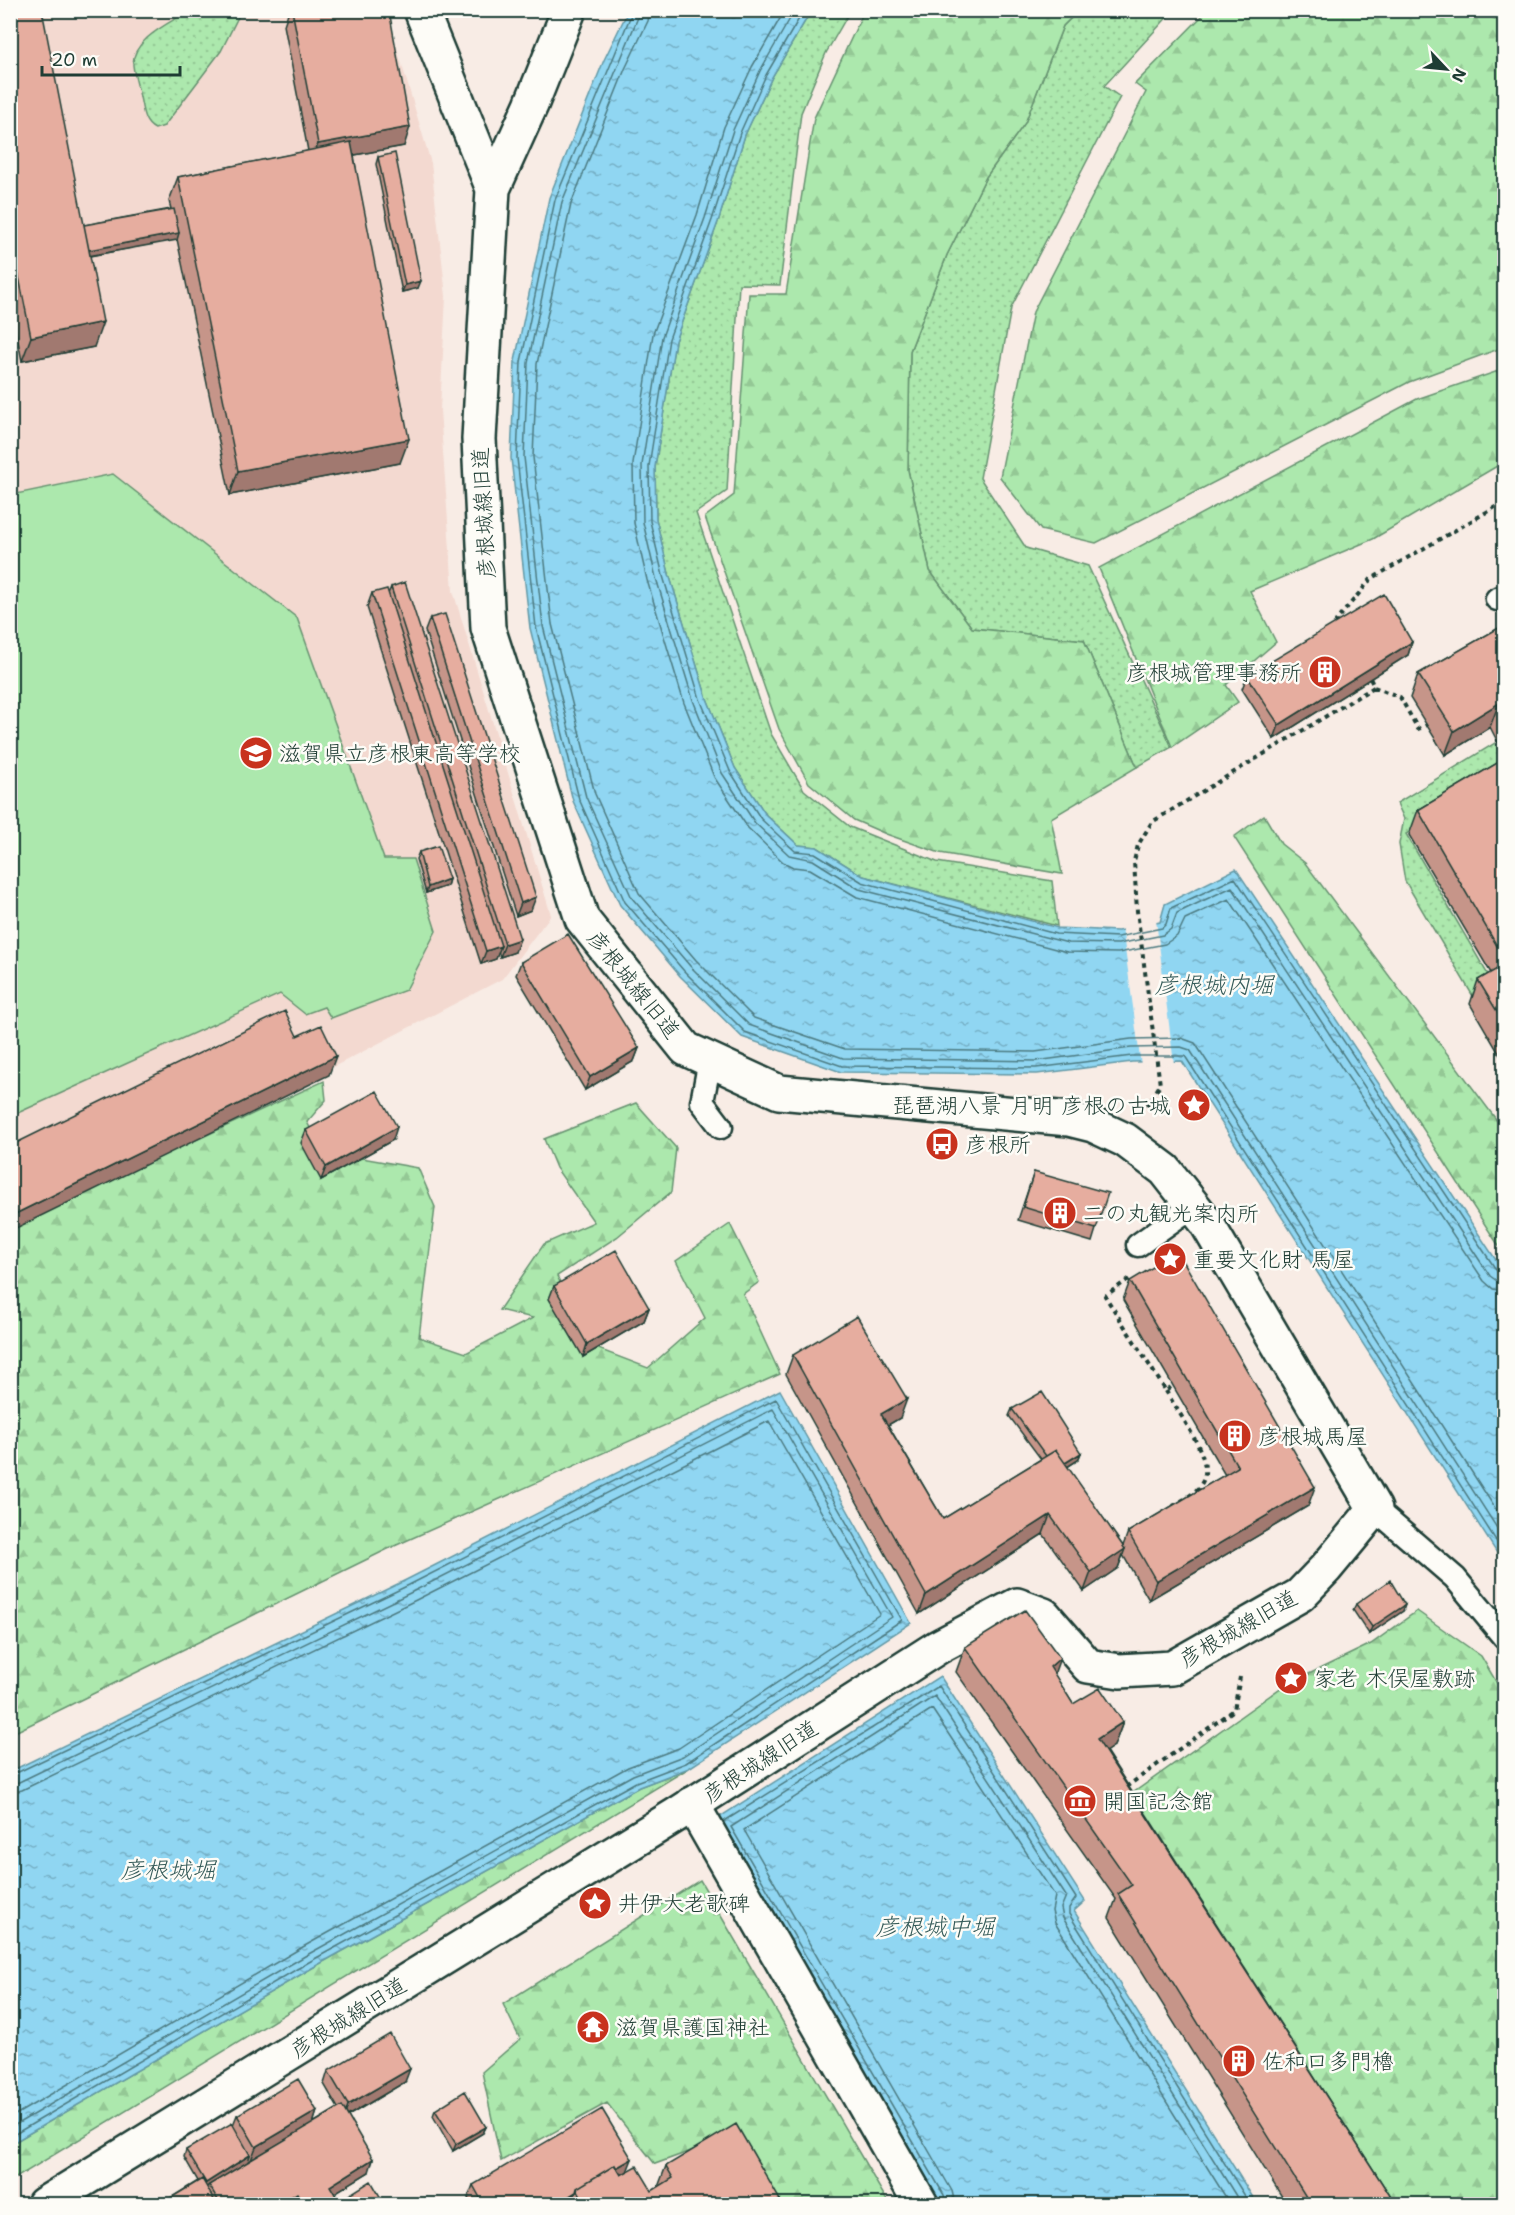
<svg xmlns="http://www.w3.org/2000/svg" width="1515" height="2215" viewBox="0 0 1515 2215" font-family="'Shantell Sans','Klee One',sans-serif">
<defs>
<pattern id="grass-dots" width="8" height="8" patternUnits="userSpaceOnUse" patternTransform="scale(1.5)"><rect width="8" height="8" fill="#ace8ad"/><path d="M2 2h.1M6 6h.1" fill="none" stroke="#94c895" stroke-width="1.8" stroke-linecap="round"/></pattern>
<pattern id="forest-firs" width="22" height="20" patternUnits="userSpaceOnUse" patternTransform="scale(1.5)"><rect width="22" height="20" fill="#ace8ad"/><path d="M5 1l3.5 6h-7zM16 11l3.5 6h-7z" fill="#94c895"/></pattern>
<pattern id="water-ripples" width="26" height="14" patternUnits="userSpaceOnUse" patternTransform="scale(1.5)"><rect width="26" height="14" fill="#90d6f2"/><path d="M2 4q2-2 4 0t4 0M15 11q2-2 4 0t4 0" fill="none" stroke="#75afc5"/></pattern>
</defs>
<rect width="100%" height="100%" fill="#f8ece5"/>
<filter id="ink" filterUnits="userSpaceOnUse"><feTurbulence type="fractalNoise" baseFrequency=".0167" numOctaves="2"/><feDisplacementMap in="SourceGraphic" scale="12" xChannelSelector="R" yChannelSelector="G"/><feConvolveMatrix kernelMatrix="1 2 1 2 8 2 1 2 1" color-interpolation-filters="sRGB"/></filter>
<g filter="url(#ink)">
<path fill="#f3d9d0" d="M 11,11 L 386,11 L 431,163 L 446,296 L 440,410 L 453,591 L 551,915 L 502,979 L 11,1235 Z"/>
<path fill="url(#grass-dots)" stroke="#669270" stroke-width="1.5" d="M 188,11 L 241,11 L 221,51 L 164,126 L 155,129 C 143,123 143,110 140,97 C 138,87 134,75 133,65 C 132,39 170,23 188,11 Z
M 811,11 L 850,11 L 826,53 L 801,113 L 780,285 L 739,284 L 727,491 L 696,513 L 771,734 L 804,790 L 850,827 L 937,862 L 1052,881 L 1057,926 L 863,876 L 817,847 L 798,845 L 766,815 L 735,768 L 706,696 L 669,574 L 656,519 L 655,467 L 675,341 L 718,222 L 745,135 L 772,77 Z
M 1078,11 L 1173,11 L 1104,86 L 1120,97 L 1011,308 L 980,478 L 1026,548 L 1088,566 L 1172,747 L 1137,767 L 1084,640 L 972,628 L 930,571 L 908,470 L 910,351 L 947,255 L 986,177 L 1025,123 L 1063,26 Z
M 1495,743 L 1504,760 L 1504,772 L 1406,834 L 1494,985 L 1474,998 L 1405,881 L 1399,844 L 1404,819 L 1397,803 Z"/>
<path fill="url(#forest-firs)" stroke="#669270" stroke-width="1.5" d="M 864,11 L 1078,11 L 1063,26 L 1025,123 L 986,177 L 947,255 L 910,351 L 908,470 L 930,571 L 972,628 L 1084,640 L 1137,767 L 1051,818 L 1062,874 L 940,853 L 886,834 L 854,820 L 809,783 L 779,729 L 705,517 L 734,495 L 749,294 L 786,294 L 814,118 Z
M 1475,11 L 1504,22 L 1504,347 L 1409,382 L 1096,543 L 1041,530 L 1000,477 L 1033,312 L 1146,92 L 1135,84 L 1207,11 Z
M 1504,369 L 1504,462 L 1373,539 L 1250,591 L 1276,642 L 1226,685 L 1238,702 L 1172,747 L 1099,568 L 1417,399 Z
M 1264,815 L 1281,844 L 1305,863 L 1504,1130 L 1504,1254 L 1234,837 Z
M 324,1081 L 326,1100 L 307,1122 L 332,1169 L 362,1158 L 418,1168 L 435,1207 L 419,1337 L 466,1353 L 533,1318 L 499,1310 L 544,1244 L 594,1222 L 556,1168 L 544,1139 L 636,1103 L 676,1148 L 671,1192 L 617,1237 L 557,1276 L 593,1347 L 648,1368 L 705,1318 L 676,1261 L 730,1224 L 759,1282 L 743,1294 L 780,1374 L 390,1548 L 11,1734 L 11,1225 Z
M 1417,1611 L 1481,1656 L 1504,1695 L 1504,2204 L 1391,2204 L 1130,1795 L 1282,1687 L 1371,1644 Z
M 689,1768 L 11,2181 L 11,2144 L 312,1968 L 639,1787 Z
M 700,1880 L 889,2204 L 768,2204 L 732,2136 L 655,2164 L 607,2103 L 501,2161 L 482,2072 L 520,2039 L 503,2004 Z"/>
<path fill="#ace8ad" stroke="#669270" stroke-width="1.5" d="M 113,474 L 297,618 L 384,859 L 413,859 L 436,931 L 406,990 L 331,1018 L 324,1007 L 305,1014 L 280,994 L 11,1116 L 11,495 Z"/>
<path fill="url(#water-ripples)" stroke="#6399a6" stroke-width="1.5" d="M 628,11 L 811,11 L 772,77 L 745,135 L 718,222 L 675,341 L 655,467 L 656,519 L 669,574 L 706,696 L 735,768 L 766,815 L 798,845 L 817,847 L 863,876 L 1058,928 L 1118,931 L 1160,922 L 1165,904 L 1236,869 L 1504,1272 L 1504,1564 L 1182,1061 L 1132,1062 L 1037,1074 L 841,1072 L 742,1037 L 680,976 L 620,905 L 573,801 L 530,628 L 511,458 L 515,361 L 549,198 L 604,60 Z
M 780,1390 L 911,1623 L 689,1768 L 639,1787 L 312,1968 L 11,2144 L 11,1771 L 406,1580 Z
M 940,1676 L 1085,1901 L 1074,1911 L 1257,2204 L 933,2204 L 712,1822 Z"/>
<path fill="#f8ece5" d="M 1156,920 L 1174,1064 L 1141,1065 L 1122,927 Z"/>
<g fill="none" stroke-linecap="round" stroke-linejoin="round">
<path stroke="#4c7a80" stroke-width="1.5" d="M 633,10 L 555,200 L 521,362 L 517,458 L 536,627 L 579,799 L 625,902 L 684,971 L 745,1032 L 842,1066 L 1036,1068 L 1132,1056 L 1185,1056 L 1504,1553
M 641,10 L 562,202 L 528,363 L 524,457 L 543,626 L 586,797 L 632,898 L 690,966 L 749,1025 L 843,1058 L 1036,1061 L 1131,1048 L 1181,1047 L 1190,1050 L 1504,1539
M 650,10 L 648,21 L 625,69 L 571,204 L 537,364 L 533,457 L 552,624 L 595,794 L 639,893 L 696,960 L 754,1018 L 845,1049 L 1035,1052 L 1131,1039 L 1181,1038 L 1195,1043 L 1504,1522
M 785,10 L 752,67 L 724,127 L 697,215 L 653,334 L 633,464 L 634,523 L 647,580 L 684,703 L 714,777 L 748,828 L 783,862 L 793,867 L 810,869 L 857,897 L 1067,952 L 1118,953 L 1165,944 L 1177,936 L 1185,919 L 1229,899 L 1484,1281 L 1493,1289 L 1504,1291
M 795,10 L 760,71 L 733,130 L 705,218 L 662,337 L 642,465 L 643,522 L 656,578 L 693,700 L 722,773 L 755,823 L 789,855 L 813,860 L 859,889 L 1068,943 L 1118,944 L 1163,935 L 1171,929 L 1177,913 L 1232,887 L 1490,1276 L 1497,1281 L 1504,1282
M 804,10 L 766,75 L 740,133 L 712,220 L 669,339 L 649,466 L 650,521 L 663,576 L 700,699 L 730,771 L 761,819 L 795,851 L 815,853 L 862,882 L 1056,934 L 1118,937 L 1162,928 L 1166,924 L 1171,908 L 1235,878 L 1497,1271 L 1504,1275
M 10,1776 L 409,1585 L 776,1399 L 902,1620 L 686,1763 L 636,1782 L 309,1962 L 10,2137
M 10,1784 L 19,1782 L 412,1592 L 773,1409 L 892,1617 L 683,1756 L 633,1775 L 305,1956 L 10,2128
M 10,1793 L 22,1790 L 416,1600 L 769,1421 L 880,1614 L 679,1748 L 628,1767 L 301,1948 L 10,2118
M 723,1822 L 939,1686 L 1076,1898 L 1069,1908 L 1069,1914 L 1250,2204
M 946,2204 L 944,2195 L 731,1827 L 935,1696 L 1066,1896 L 1061,1908 L 1063,1918 L 1241,2204
M 955,2204 L 952,2191 L 744,1830 L 932,1709 L 1055,1896 L 1052,1911 L 1055,1923 L 1230,2204"/>
<g stroke="#1f3d34" stroke-width="27">
<path id="service" d="M 1497,599 L 1504,597
M 710,1060 L 702,1102 L 721,1127
M 1138,1245 L 1193,1206
M 1375,1509 L 1455,1578 L 1504,1637"/>
</g>
<g stroke="#1f3d34" stroke-width="38">
<path id="minor" d="M 692,1804 L 921,2204"/>
</g>
<g stroke="#1f3d34" stroke-width="38">
<path id="tertiary" d="M 421,10 L 493,189
M 44,2204 L 676,1815 L 938,1647 L 1017,1605 L 1044,1615 L 1088,1666 L 1120,1671 L 1172,1668 L 1300,1595 L 1326,1568 L 1375,1509 L 1206,1222 L 1165,1170 L 1125,1140 L 1093,1125 L 1069,1119 L 779,1092 L 686,1049 L 582,919 L 488,628 L 479,439 L 493,189 L 531,105 L 569,10"/>
</g>
<path stroke="#1f3d34" stroke-width="4" stroke-dasharray="4.5 4.5" stroke-linecap="butt" d="M 1338,624 L 1336,621 L 1371,579 L 1504,502
M 1374,687 L 1400,697 L 1418,729 L 1427,725
M 1147,1106 L 1160,1085 L 1137,911 L 1134,861 L 1138,845 L 1152,822 L 1374,687 L 1370,678
M 1129,1279 L 1105,1296 L 1166,1391 L 1172,1386
M 1166,1391 C 1177,1411 1212,1457 1204,1478 C 1199,1493 1182,1500 1170,1508
M 1126,1787 L 1234,1710 L 1240,1677"/>
<use href="#service" stroke="#fdfcf7" stroke-width="22"/>
<use href="#minor" stroke="#fdfcf7" stroke-width="33"/>
<use href="#tertiary" stroke="#fdfcf7" stroke-width="33"/>
</g>
<path fill="#c69589" stroke="#1f3d34" stroke-width="1.5" d="M 10,10 L 84,225 L 171,209 L 169,201 L 178,177 L 308,151 L 284,25 L 289,10 L 389,10 L 404,146 L 354,155 L 400,463 L 230,495 L 177,239 L 90,256 L 94,347 L 22,361 L 10,302 Z
M 378,157 L 418,288 L 402,292 L 376,164 Z
M 391,587 L 515,952 L 500,957 L 498,951 L 496,959 L 481,964 L 367,607 L 372,593 L 388,594 Z
M 430,618 L 531,910 L 516,916 L 425,631 Z
M 1504,625 L 1504,754 L 1490,727 L 1445,755 L 1410,698 L 1418,674 Z
M 1412,642 L 1408,655 L 1274,739 L 1242,689 L 1247,676 Z
M 1504,759 L 1504,1062 L 1470,1004 L 1478,980 L 1491,973 L 1409,835 L 1418,810 Z
M 419,852 L 449,879 L 447,886 L 426,893 L 416,859 Z
M 521,962 L 639,1048 L 634,1061 L 585,1090 L 516,975 Z
M 306,1130 L 393,1140 L 321,1180 L 301,1143 Z
M 1034,1172 L 1096,1229 L 1092,1242 L 1018,1220 Z
M 1130,1281 L 1308,1506 L 1149,1600 L 1123,1555 L 1118,1568 L 1084,1591 L 1043,1534 L 919,1614 L 786,1374 L 793,1355 L 900,1418 L 888,1425 L 943,1519 L 1041,1459 L 1009,1416 L 1012,1409 L 1081,1453 L 1078,1460 L 1067,1467 L 1123,1546 L 1128,1532 L 1225,1475 L 1123,1300 Z
M 554,1286 L 649,1308 L 644,1321 L 583,1357 L 549,1299 Z
M 1356,1604 L 1403,1611 L 1369,1634 L 1353,1610 Z
M 965,1647 L 1054,1674 L 1073,1704 L 1123,1722 L 1114,1746 L 1106,1751 L 1396,2205 L 1287,2205 L 1109,1918 L 1116,1899 L 956,1672 Z
M 328,2071 L 405,2082 L 348,2116 L 369,2172 L 334,2193 L 339,2201 L 385,2205 L 159,2205 L 198,2181 L 184,2157 L 186,2150 L 233,2125 L 237,2115 L 317,2111 L 313,2123 L 338,2108 L 324,2084 Z
M 435,2110 L 486,2127 L 483,2133 L 453,2151 L 433,2116 Z
M 666,2166 L 780,2200 L 778,2205 L 472,2205 L 468,2198 L 473,2185 L 627,2171 L 652,2191 L 658,2187 Z"/>
<path fill="#a1796f" stroke="#1f3d34" stroke-width="1.5" d="M 410,127 L 404,146 L 311,163 L 318,144 Z
M 179,233 L 177,240 L 77,258 L 79,252 Z
M 421,281 L 418,288 L 402,292 L 405,285 Z
M 103,322 L 94,347 L 22,361 L 31,337 Z
M 409,439 L 400,463 L 230,495 L 238,471 Z
M 1412,642 L 1408,655 L 1274,739 L 1279,725 Z
M 1499,703 L 1490,727 L 1445,755 L 1454,731 Z
M 449,879 L 447,886 L 426,893 L 428,887 Z
M 536,897 L 531,910 L 516,916 L 521,903 Z
M 520,939 L 515,952 L 500,957 L 505,944 Z
M 501,946 L 496,959 L 481,964 L 486,951 Z
M 639,1048 L 634,1061 L 585,1090 L 590,1077 Z
M 336,1056 L 329,1075 L 10,1231 L 11,1216 Z
M 397,1127 L 393,1140 L 321,1180 L 326,1167 Z
M 649,1308 L 644,1321 L 583,1357 L 587,1344 Z
M 907,1399 L 900,1418 L 874,1433 L 881,1414 Z
M 1081,1453 L 1078,1460 L 1053,1476 L 1056,1469 Z
M 1315,1487 L 1308,1506 L 1149,1600 L 1156,1581 Z
M 1050,1515 L 1043,1534 L 919,1614 L 926,1595 Z
M 1125,1549 L 1118,1568 L 1084,1591 L 1091,1572 Z
M 1405,1605 L 1403,1611 L 1369,1634 L 1372,1627 Z
M 1060,1658 L 1051,1683 L 1050,1667 Z
M 1123,1722 L 1114,1746 L 1089,1763 L 1097,1739 Z
M 410,2069 L 405,2082 L 344,2118 L 348,2105 Z
M 317,2111 L 313,2124 L 251,2160 L 256,2147 Z
M 486,2127 L 483,2133 L 453,2151 L 456,2144 Z
M 250,2155 L 248,2162 L 203,2189 L 206,2183 Z
M 373,2159 L 369,2172 L 325,2199 L 330,2186 Z
M 632,2159 L 627,2172 L 582,2198 L 578,2190 Z
M 576,2192 L 571,2205 L 555,2205 Z
M 297,2193 L 293,2205 L 278,2205 Z
M 780,2200 L 778,2205 L 772,2205 Z"/>
<path fill="#e6ad9f" stroke="#1f3d34" stroke-width="1.5" d="M 10,10 L 42,10 L 103,322 L 31,337 L 10,232 Z
M 292,10 L 389,10 L 410,127 L 318,144 Z
M 351,142 L 409,439 L 238,471 L 178,177 Z
M 395,153 L 421,281 L 405,285 L 378,157 Z
M 174,209 L 179,233 L 89,250 L 84,225 Z
M 405,582 L 520,939 L 505,944 L 391,587 Z
M 387,589 L 501,946 L 486,951 L 372,593 Z
M 1384,594 L 1412,642 L 1279,725 L 1247,676 Z
M 445,614 L 536,897 L 521,903 L 430,618 Z
M 1504,625 L 1504,713 L 1499,703 L 1454,731 L 1418,674 Z
M 1504,759 L 1504,958 L 1418,810 Z
M 438,846 L 449,879 L 428,887 L 419,852 Z
M 568,934 L 639,1048 L 590,1077 L 521,962 Z
M 1504,965 L 1504,1023 L 1478,980 Z
M 285,1011 L 297,1036 L 321,1025 L 336,1056 L 11,1216 L 10,1146 Z
M 377,1091 L 397,1127 L 326,1167 L 306,1130 Z
M 1034,1172 L 1108,1193 L 1096,1229 L 1023,1207 Z
M 616,1250 L 649,1308 L 587,1344 L 554,1286 Z
M 1178,1252 L 1315,1487 L 1156,1581 L 1128,1532 L 1238,1467 L 1130,1281 Z
M 857,1316 L 907,1399 L 881,1414 L 943,1519 L 1056,1450 L 1125,1549 L 1091,1572 L 1050,1515 L 926,1595 L 793,1355 Z
M 1042,1392 L 1081,1453 L 1065,1463 L 1056,1450 L 1046,1456 L 1012,1409 Z
M 1390,1580 L 1405,1605 L 1372,1627 L 1356,1604 Z
M 1025,1610 L 1060,1658 L 1050,1667 L 1073,1704 L 1100,1688 L 1123,1722 L 1097,1739 L 1396,2205 L 1311,2205 L 1118,1894 L 1132,1885 L 965,1647 Z
M 390,2034 L 410,2069 L 348,2105 L 328,2071 Z
M 298,2079 L 317,2111 L 256,2147 L 237,2115 Z
M 465,2091 L 486,2127 L 456,2144 L 435,2110 Z
M 342,2106 L 373,2159 L 330,2186 L 339,2201 L 332,2205 L 304,2205 L 297,2193 L 278,2205 L 221,2205 L 209,2185 Z
M 602,2109 L 632,2159 L 616,2168 L 615,2165 L 577,2188 L 576,2192 L 555,2205 L 484,2205 L 473,2185 Z
M 232,2123 L 250,2155 L 206,2183 L 186,2150 Z
M 736,2124 L 780,2200 L 772,2205 L 571,2205 L 582,2198 L 577,2188 L 615,2165 L 621,2175 L 637,2166 L 652,2191 L 673,2178 L 666,2166 Z
M 202,2179 L 217,2205 L 159,2205 Z
M 371,2181 L 385,2205 L 333,2205 Z"/>
</g>
<defs>
<g id="building-disc" transform="scale(1.725)"><circle r="9.5" fill="#c8321e" stroke="#fdfcf7"/><path d="M-4-6H4V6H1V3H-1V6H-4ZM-2.5-4.3h1.7v1.8h-1.7ZM.8-4.3h1.7v1.8H.8ZM-2.5-1h1.7V.8h-1.7ZM.8-1h1.7V.8H.8Z" fill="#fff"/></g>
<g id="school-disc" transform="scale(1.725)"><circle r="9.5" fill="#c8321e" stroke="#fdfcf7"/><path d="M0-5L7-2L0 1L-7-2ZM-4 1L0 2.5L4 1V4Q0 6-4 4Z" fill="#fff"/></g>
<g id="sight-disc" transform="scale(1.725)"><circle r="9.5" fill="#c8321e" stroke="#fdfcf7"/><path d="M0-6L1.8-2.2L6-1.7L2.9 1.2L3.7 5.4L0 3.3L-3.7 5.4L-2.9 1.2L-6-1.7L-1.8-2.2Z" fill="#fff"/></g>
<g id="bus-disc" transform="scale(1.725)"><circle r="9.5" fill="#c8321e" stroke="#fdfcf7"/><path d="M-5-6H5V4H4V6H2V4H-2V6H-4V4H-5ZM-3.5-4V0h7V-4ZM-3.5 1.2v1.5H-2V1.2ZM2 1.2v1.5H3.5V1.2Z" fill="#fff"/></g>
<g id="museum-disc" transform="scale(1.725)"><circle r="9.5" fill="#c8321e" stroke="#fdfcf7"/><path d="M0-6L6-3V-2H-6V-3ZM-5-1h2V3h-2ZM-1-1h2V3h-2ZM3-1h2V3H3ZM-6 4H6V6H-6Z" fill="#fff"/></g>
<g id="temple-disc" transform="scale(1.725)"><circle r="9.5" fill="#c8321e" stroke="#fdfcf7"/><path d="M0-6L5-2H3V0L6.5 2.5H4V6H1.5V3h-3V6H-4V2.5H-6.5L-3 0V-2H-5Z" fill="#fff"/></g>
</defs>
<g fill-rule="evenodd">
<use href="#building-disc" x="1325" y="672"/>
<use href="#school-disc" x="256" y="753"/>
<use href="#sight-disc" x="1194" y="1105"/>
<use href="#bus-disc" x="942" y="1144"/>
<use href="#building-disc" x="1060" y="1213"/>
<use href="#sight-disc" x="1170" y="1259"/>
<use href="#building-disc" x="1235" y="1436"/>
<use href="#sight-disc" x="1291" y="1678"/>
<use href="#museum-disc" x="1080" y="1801"/>
<use href="#sight-disc" x="595" y="1903"/>
<use href="#temple-disc" x="593" y="2027"/>
<use href="#building-disc" x="1239" y="2061"/>
</g>
<g text-anchor="middle" stroke-width="5" stroke-linejoin="round" paint-order="stroke">
<g font-size="22" fill="#1f3d34" stroke="#fdfcf7">
<text transform="translate(483 513) rotate(-93)" y="8">彦根城線旧道</text>
<text transform="translate(634 984) rotate(51)" y="8">彦根城線旧道</text>
<text transform="translate(1238 1628) rotate(-30)" y="8">彦根城線旧道</text>
<text transform="translate(760 1761) rotate(-33)" y="8">彦根城線旧道</text>
<text transform="translate(348 2017) rotate(-32)" y="8">彦根城線旧道</text>
</g>
<g font-size="22" fill="#1f3d34" stroke="#fdfcf7" text-anchor="start">
<text x="1302" y="680" text-anchor="end">彦根城管理事務所</text>
<text x="279" y="761">滋賀県立彦根東高等学校</text>
<text x="1171" y="1113" text-anchor="end">琵琶湖八景 月明 彦根の古城</text>
<text x="965" y="1152">彦根所</text>
<text x="1083" y="1221">二の丸観光案内所</text>
<text x="1193" y="1267">重要文化財 馬屋</text>
<text x="1258" y="1444">彦根城馬屋</text>
<text x="1314" y="1686">家老 木俣屋敷跡</text>
<text x="1103" y="1809">開国記念館</text>
<text x="618" y="1911">井伊大老歌碑</text>
<text x="616" y="2035">滋賀県護国神社</text>
<text x="1262" y="2069">佐和口多門櫓</text>
</g>
<g font-size="24" font-style="italic" fill="#365c5a" stroke="#fdfcf7">
<text x="1214" y="993">彦根城内堀</text>
<text x="168" y="1878">彦根城堀</text>
<text x="935" y="1935">彦根城中堀</text>
</g>
</g>
<rect width="1515" height="2215" fill="none" stroke="#fdfcf7" stroke-width="36"/>
<rect x="18" y="18" width="1479" height="2179" fill="none" stroke="#1f3d34" stroke-width="2" filter="url(#ink)"/>
<g transform="translate(1446 69) rotate(116)" stroke="#fdfcf7" stroke-width="4.5" paint-order="stroke">
<path d="M0-4.5L10 22L0 15L-10 22Z" fill="#1f3d34"/>
<text y="-9" font-size="16" font-weight="bold" text-anchor="middle" fill="#1f3d34">N</text>
</g>
<path d="M42 66v9h138v-9" fill="none" stroke="#1f3d34" stroke-width="3"/>
<text x="51" y="66" font-size="18" fill="#1f3d34" stroke="#fdfcf7" stroke-width="4.5" paint-order="stroke">20 m</text>
</svg>
